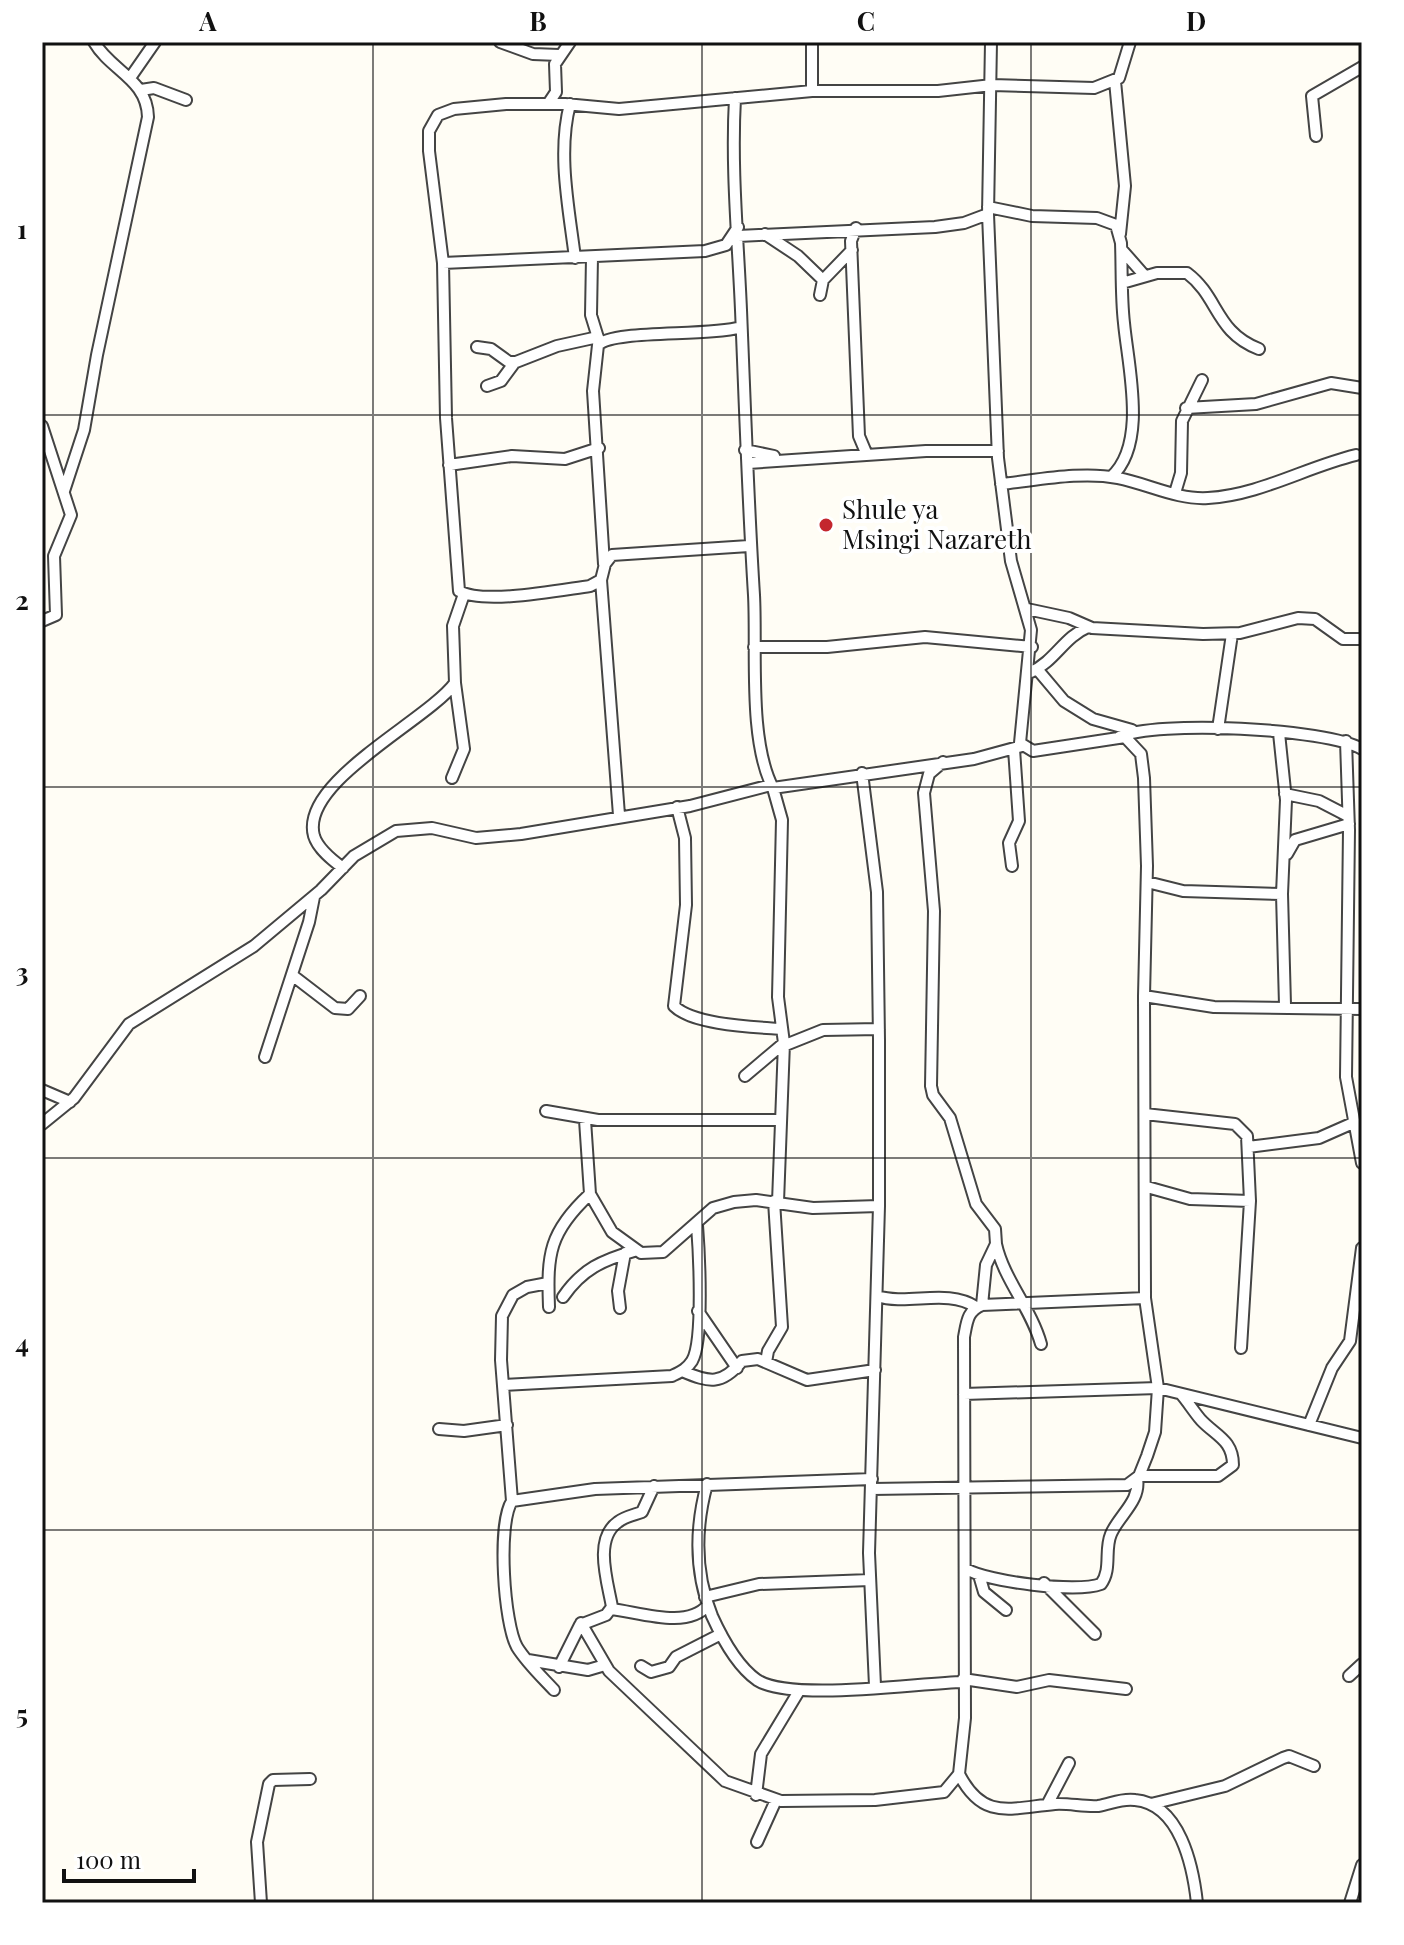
<svg xmlns="http://www.w3.org/2000/svg" width="1404" height="1945" viewBox="0 0 1404 1945" font-family="'Playfair Display',serif">
<rect width="100%" height="100%" fill="#fffdf5"/>
<g fill="none" stroke-linecap="round" stroke-linejoin="round">
<g stroke="#444" stroke-width="14">
<path id="minor" d="M 500,42 L 533,54 L 559,55
M 812,42 L 812,91
M 130,78 L 155,42
M 1115,81 L 1125,186 L 1120,234
M 141,90 L 154,88 L 186,100
M 735,98 C 731,169 738,239 741,310 C 745,406 748,501 754,595 C 757,650 748,740 773,788 L 974,759 L 1022,746
M 548,104 L 556,92 L 555,64 L 570,42
M 570,104 C 557,153 569,209 575,258
M 1316,136 L 1312,96 L 1362,67
M 988,207 L 1032,216 L 1097,218 L 1116,225 L 1121,243 C 1122,270 1121,297 1124,323 C 1128,367 1148,444 1111,477
M 856,228 L 851,241 L 859,436 L 867,455
M 765,234 L 798,256 L 823,280
M 738,236 L 935,227 L 964,223 L 988,214
M 1122,250 L 1144,275
M 592,257 L 591,315 L 599,341
M 443,263 L 705,251 L 726,245 L 738,227
M 1122,283 L 1157,273 L 1187,273 C 1219,297 1215,332 1259,349
M 820,295 L 823,280 L 852,250
M 477,347 L 491,349 L 509,362 L 516,362 L 557,346 L 598,337
M 487,386 L 501,381 L 515,362
M 1186,408 L 1256,404 L 1331,383 L 1362,388
M 42,426 L 71,515 L 54,556 L 56,615 L 42,621
M 745,450 L 774,456
M 748,463 L 926,451 L 998,451
M 449,465 L 512,456 L 565,459 L 599,448
M 1001,484 C 1039,480 1081,471 1118,478 C 1148,484 1178,500 1208,498 C 1260,495 1306,467 1356,455
M 64,491 L 84,430 L 97,355 L 148,117 C 147,79 111,71 94,42
M 1175,493 L 1181,473 L 1182,421 L 1202,380
M 749,546 L 612,555 L 605,564 L 601,580 L 590,586 C 560,590 484,605 459,591 L 446,418 L 443,263 L 429,151 L 429,131 L 438,115 L 454,109 L 506,104 L 565,104 L 619,109 L 812,91 L 938,91 L 992,85 L 1094,88 L 1119,78 L 1130,42
M 604,564 L 593,391 L 598,345 C 614,329 709,337 741,327
M 601,580 L 619,815
M 1027,609 L 1069,618 L 1092,628 L 1203,634 L 1240,633 L 1298,618 L 1315,619 L 1343,639 L 1362,639
M 754,647 L 827,647 L 925,637 L 1032,647
M 1037,669 L 1064,701 L 1093,719 L 1132,730
M 1031,672 C 1055,661 1064,637 1088,627
M 1218,729 L 1232,634
M 1279,733 L 1286,800 L 1282,894 L 1285,1005
M 1119,737 C 1156,720 1326,728 1362,749
M 1346,741 L 1349,830 L 1346,1077 L 1362,1163
M 943,762 L 929,774 L 924,793 L 934,911 L 931,1086 L 933,1095 L 950,1118 L 976,1204 L 995,1229 L 996,1244 L 986,1265 L 982,1305
M 862,773 L 877,892 L 879,1040 L 879,1206 L 869,1553 L 875,1686
M 452,778 L 464,749 L 455,683
M 773,788 L 782,820 L 778,997 L 784,1043 L 778,1202
M 1285,794 L 1319,801 L 1348,816
M 677,807 L 685,838 L 686,905 L 674,1006 C 693,1025 754,1027 781,1029
M 1287,854 L 1295,840 L 1349,824
M 1012,866 L 1009,843 L 1019,821 L 1014,749
M 343,868 C 332,860 318,849 314,836 C 299,782 427,721 455,683 L 453,626 L 464,594
M 1147,882 L 1183,891 L 1282,894
M 292,975 L 335,1008 L 348,1009 L 360,996
M 1144,996 L 1214,1007 L 1362,1009
M 783,1046 L 823,1030 L 879,1029
M 265,1057 L 309,922 L 314,897
M 745,1076 L 784,1043
M 42,1090 L 70,1102
M 546,1111 L 598,1120 L 780,1120
M 1145,1114 L 1235,1124 L 1247,1136 L 1250,1201 L 1241,1348
M 585,1120 L 590,1194 L 612,1232 L 641,1253 L 663,1252 L 713,1208 L 734,1202 L 756,1200 L 813,1208 L 879,1206
M 42,1124 L 74,1098 L 129,1024 L 254,946 L 321,890 L 354,856 L 396,831 L 432,828 L 476,838 L 521,834 L 690,806 L 771,785
M 1248,1147 L 1319,1138 L 1353,1123
M 1147,1187 L 1190,1199 L 1250,1201
M 996,1244 C 1004,1280 1031,1308 1041,1344
M 877,1296 C 908,1306 947,1288 976,1307
M 563,1297 C 582,1269 603,1260 634,1251
M 549,1307 C 547,1254 549,1232 590,1194
M 620,1308 L 618,1291 L 625,1253
M 698,1311 L 737,1368
M 766,1362 L 768,1351 L 782,1327 L 774,1201
M 682,1371 C 710,1383 722,1385 742,1361 L 758,1359 L 807,1380 L 875,1370
M 505,1385 L 672,1376 C 680,1372 687,1369 692,1361 C 704,1341 699,1251 697,1225
M 964,1394 L 1158,1388 L 1362,1438
M 1309,1425 L 1332,1368 L 1350,1341 L 1362,1248
M 439,1429 L 464,1431 L 507,1425
M 1139,1476 L 1218,1476 L 1233,1465 C 1233,1440 1216,1436 1201,1420 C 1194,1412 1188,1402 1181,1394
M 707,1484 C 695,1528 695,1574 712,1616 C 722,1638 737,1666 757,1680 C 791,1702 917,1683 963,1682
M 872,1489 L 1127,1485 L 1139,1476 L 1147,1456 L 1155,1432 L 1158,1388 L 1145,1298 L 1144,996 L 1147,866 L 1144,778 L 1141,754 L 1125,737 L 1033,751 L 1020,743 L 1031,630 L 1011,561 L 998,458 L 988,214 L 991,42
M 512,1501 L 501,1360 L 502,1316 L 513,1295 L 527,1287 L 548,1283
M 966,1569 C 989,1582 1076,1593 1101,1584 C 1112,1569 1104,1550 1111,1534 C 1119,1515 1141,1501 1137,1478
M 979,1575 L 984,1592 L 1006,1610
M 1044,1583 L 1095,1634
M 705,1597 L 759,1584 L 870,1580
M 611,1609 C 639,1612 687,1630 708,1605
M 581,1623 L 609,1671 L 725,1781 L 781,1801 L 875,1800 L 944,1792 L 959,1774 L 965,1718 L 964,1337 C 967,1322 967,1311 982,1305 L 1145,1298
M 528,1660 L 588,1670 L 605,1665
M 641,1666 L 651,1672 L 669,1667 L 676,1657 L 721,1634
M 559,1667 L 580,1625 L 606,1615 L 612,1607 C 608,1583 593,1539 618,1522 C 624,1517 634,1515 642,1512 L 654,1486
M 1349,1676 L 1362,1664
M 963,1679 L 1017,1687 L 1049,1680 L 1126,1689
M 554,1690 C 541,1676 527,1663 517,1647 C 504,1624 497,1524 512,1501 L 595,1489 L 872,1479
M 959,1774 C 983,1821 1010,1808 1055,1804 C 1069,1803 1084,1807 1098,1806 C 1111,1804 1121,1798 1135,1800 C 1180,1804 1193,1866 1197,1903
M 756,1795 L 761,1754 L 799,1691
M 1151,1804 L 1225,1786 L 1283,1758 L 1289,1756 L 1314,1766
M 1047,1805 L 1069,1763
M 757,1842 L 776,1800
M 261,1903 L 257,1842 L 269,1784 L 273,1780 L 310,1779
M 1350,1903 L 1362,1865"/>
</g>
<use href="#minor" stroke="#fff" stroke-width="10"/>
</g>
<path fill="none" stroke="#111" stroke-width="2" stroke-opacity="0.55" d="M 373,42 L 373,1903M 702,42 L 702,1903M 1031,42 L 1031,1903M 42,415 L 1362,415M 42,787 L 1362,787M 42,1158 L 1362,1158M 42,1530 L 1362,1530"/>
<circle fill="#c4262e" stroke="#fff" stroke-width="3" cx="826" cy="525" r="8"/>
<g text-anchor="middle" stroke-width="8" stroke-linejoin="round" paint-order="stroke">
<g font-size="26" fill="#111" stroke="#fff" text-anchor="start">
<text x="842" y="519">Shule ya<tspan x="842" dy="30">Msingi Nazareth</tspan></text>
</g>
</g>
<rect width="1404" height="1945" fill="none" stroke="#ffffff" stroke-width="88"/>
<path d="M64 1869v12h130v-12" fill="none" stroke="#111111" stroke-width="4"/>
<text x="76" y="1869" font-size="24" fill="#111111" stroke="#ffffff" stroke-width="6" paint-order="stroke">100 m</text>
<rect x="44" y="44" width="1316" height="1857" fill="none" stroke="#111" stroke-width="3"/>
<g font-size="26" text-anchor="middle" font-weight="bold" fill="#111">
<text x="208" y="31">A</text>
<text x="538" y="31">B</text>
<text x="866" y="31">C</text>
<text x="1196" y="31">D</text>
<text x="22" y="239">1</text>
<text x="22" y="610">2</text>
<text x="22" y="982">3</text>
<text x="22" y="1353">4</text>
<text x="22" y="1724">5</text>
</g>
</svg>
